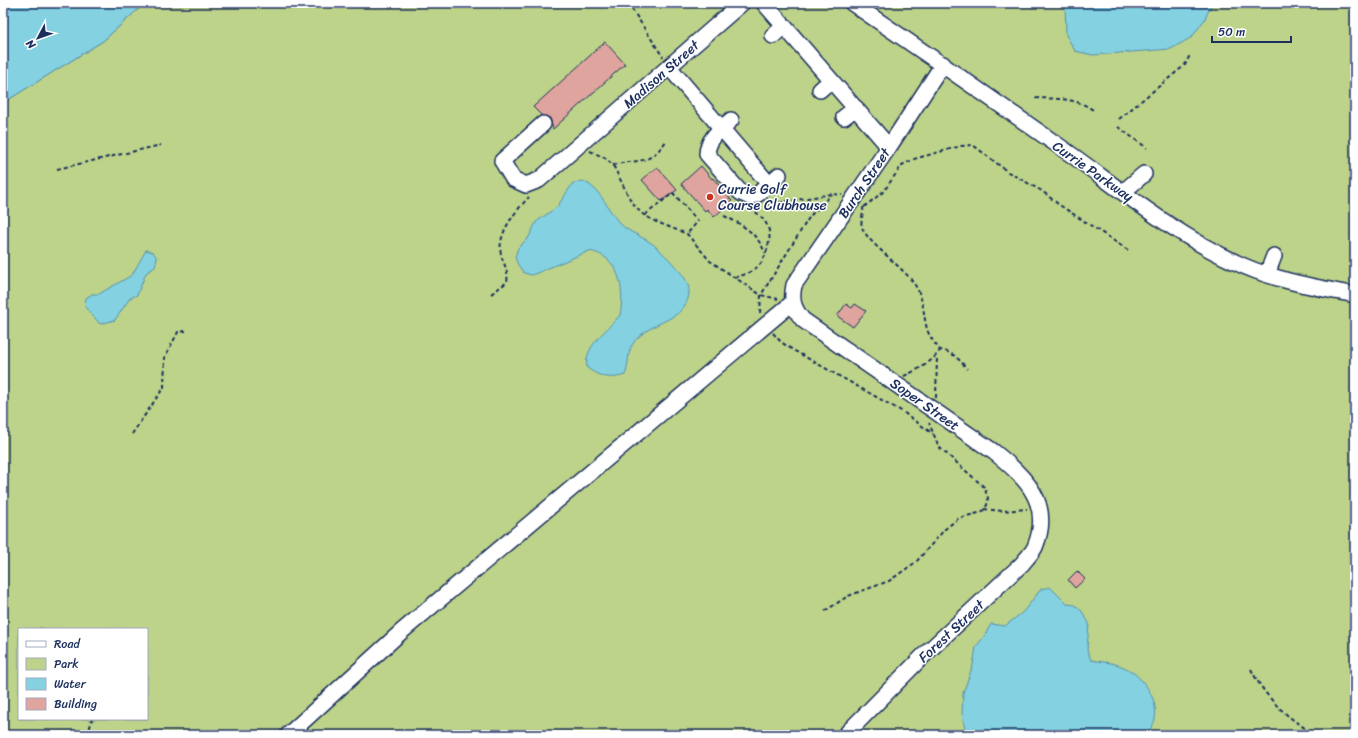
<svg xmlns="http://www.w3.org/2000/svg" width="1358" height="738" viewBox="0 0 1358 738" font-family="Sriracha,sans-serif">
<rect width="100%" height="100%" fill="#fff"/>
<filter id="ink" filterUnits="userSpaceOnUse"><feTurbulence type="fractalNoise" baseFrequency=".025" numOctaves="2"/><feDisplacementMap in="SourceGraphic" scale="8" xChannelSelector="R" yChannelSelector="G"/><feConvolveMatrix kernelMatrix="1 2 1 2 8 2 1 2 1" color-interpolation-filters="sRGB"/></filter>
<g filter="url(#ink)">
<path fill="#bcd389" stroke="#6c8174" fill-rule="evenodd" d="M 145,3 L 1355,3 L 1355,735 L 3,735 L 3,103 L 103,41 ZM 19,629 L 147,629 L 147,719 L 19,719 Z"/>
<path fill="#83d1e1" stroke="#5990ad" d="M 3,3 L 145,3 L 103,41 L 3,103 Z
M 1065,3 L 1212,3 L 1205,19 L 1192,37 L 1171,49 L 1093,55 L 1075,51 L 1066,35 Z
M 583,181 C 604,190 608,215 625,228 C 634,234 645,238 654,245 C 663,253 685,274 688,285 C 692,297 684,310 674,316 C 660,324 640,331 632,345 C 627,354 629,366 625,375 C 610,380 600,377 587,368 C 583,346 608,330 620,315 C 625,289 620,256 589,251 L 532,275 L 524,273 L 518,265 L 515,257 L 518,248 L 529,237 L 536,222 L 557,207 L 573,183 Z
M 146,250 L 153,252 L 157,258 L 155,267 L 146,273 L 137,295 L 130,298 L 115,320 L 100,324 L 85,307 L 86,298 L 92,294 L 99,294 L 132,275 Z
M 1050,587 L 1067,604 L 1075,605 L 1081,610 L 1089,623 L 1087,650 L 1091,660 C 1101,662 1112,662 1121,666 C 1141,673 1159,698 1155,719 C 1154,725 1149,730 1146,735 L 966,735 L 962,714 L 963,693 L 973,665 L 976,647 L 985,635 L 991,624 L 1005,626 L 1023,612 L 1041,589 Z"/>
<path fill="#dea49d" stroke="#1b2f5e" d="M 605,42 L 625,64 L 553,129 L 550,118 L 541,115 L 533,107 Z
M 701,166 L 712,179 L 713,178 L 732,201 L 714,217 L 707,209 L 705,211 L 681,184 Z
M 657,167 L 677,190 L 661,201 L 642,180 Z
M 846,304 L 852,308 L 855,304 L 866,311 L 853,327 L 837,316 Z
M 1077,571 L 1085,579 L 1075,588 L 1068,580 Z"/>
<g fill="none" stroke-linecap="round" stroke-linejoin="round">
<g stroke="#1b2f5e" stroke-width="18">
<path id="minor" d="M 764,3 L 889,147
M 852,3 C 927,54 1002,106 1076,158 C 1127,195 1178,236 1235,262 C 1272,280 1315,287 1355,295
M 773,36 L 784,26
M 669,67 L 769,184
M 820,90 L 831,80
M 844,117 L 856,108
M 731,120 C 720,130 708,138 707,154 L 741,193 L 750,197 L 758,194 L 779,175
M 543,124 L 502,161 L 513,179 L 526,185 L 539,180 L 742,3
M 1123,192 L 1144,174
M 1267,274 L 1274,256
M 288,735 L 401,632 L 792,303
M 845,735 L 922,657 L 1022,564 C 1026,559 1032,553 1035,547 C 1053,504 1026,477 994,452 L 803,320 C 793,308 791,300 794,285 L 889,147 L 943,64"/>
</g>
<path stroke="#1b2f5e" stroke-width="2" stroke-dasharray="4 3" stroke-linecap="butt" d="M 628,3 L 663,57
M 1035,98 C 1057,99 1074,97 1093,110
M 1119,119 L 1185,65 L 1190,55
M 1118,127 L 1147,148
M 590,151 L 605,158 L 613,165 L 631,201 L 641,213 L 654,221 L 687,234 L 710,261 L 761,295 L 778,299
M 613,165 C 639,158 648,167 666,141
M 57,169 L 161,145
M 765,205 L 832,194 L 842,195
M 863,207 C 864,213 860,221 862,227 C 867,243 904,267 915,285 C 924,299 923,314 927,329 C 929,336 935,344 940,350 C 953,352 959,359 967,369
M 864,207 L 884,191 L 902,165 L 914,159 L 961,146 L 973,145 L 1008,172 L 1042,191 L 1058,204 L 1128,250
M 645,215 L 673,193 L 698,221 L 687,234
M 724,216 C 742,224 758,234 765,253
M 735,278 C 742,275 750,273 756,268 C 761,265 764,258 766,253 C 773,232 770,223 752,209
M 491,294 L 507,282 C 509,271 504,265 501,255 C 497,233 515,212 529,197
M 760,313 L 761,295 L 810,216 L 832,194
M 773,333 L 781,342 L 793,350 L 903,412 L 933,434
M 904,376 C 917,370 933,362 940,350
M 936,398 L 937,356
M 132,434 L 164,387 L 165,357 L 178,332 L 186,331
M 984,509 L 1003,511 L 1027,509
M 825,611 L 848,596 L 889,581 L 916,562 L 945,529 L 959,518 L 982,512 L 987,505 L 988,498 L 984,487 L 939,447 L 929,423
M 40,628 L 41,629
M 1251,669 C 1265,698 1288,719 1316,735
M 88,735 L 92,719"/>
<use href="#minor" stroke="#fff" stroke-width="15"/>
</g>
</g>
<circle fill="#c8321e" stroke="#fff" stroke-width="1.5" cx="710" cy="197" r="4"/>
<g text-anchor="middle" stroke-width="3" stroke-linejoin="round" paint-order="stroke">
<g font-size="14" fill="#1b2f5e" stroke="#fff">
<text transform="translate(661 74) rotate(-41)" y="5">Madison Street</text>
<text transform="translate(1093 171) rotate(35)" y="5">Currie Parkway</text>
<text transform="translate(864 183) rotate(-56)" y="5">Burch Street</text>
<text transform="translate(925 404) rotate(35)" y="5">Soper Street</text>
<text transform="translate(951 631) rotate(-43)" y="5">Forest Street</text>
</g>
<g font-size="14" fill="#1b2f5e" stroke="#fff" text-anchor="start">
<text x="718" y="194">Currie Golf<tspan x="718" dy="16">Course Clubhouse</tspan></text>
</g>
</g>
<rect width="1358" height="738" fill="none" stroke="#fff" stroke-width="16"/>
<rect x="8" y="8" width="1342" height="722" fill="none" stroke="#1b2f5e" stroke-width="1.5" filter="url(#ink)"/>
<rect x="18" y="628" width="130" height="92" fill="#ffffff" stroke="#a4acbf"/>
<rect x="26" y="641" width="20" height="6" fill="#ffffff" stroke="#a4acbf"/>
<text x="54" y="648" font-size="12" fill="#1b2f5e">Road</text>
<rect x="26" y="658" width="20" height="12" fill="#bcd389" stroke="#a4acbf"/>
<text x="54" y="668" font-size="12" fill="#1b2f5e">Park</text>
<rect x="26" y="678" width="20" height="12" fill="#83d1e1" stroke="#a4acbf"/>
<text x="54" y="688" font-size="12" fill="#1b2f5e">Water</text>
<rect x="26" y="698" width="20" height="12" fill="#dea49d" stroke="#a4acbf"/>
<text x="54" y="708" font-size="12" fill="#1b2f5e">Building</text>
<g transform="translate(38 38) rotate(229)" stroke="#ffffff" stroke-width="3" paint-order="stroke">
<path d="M0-3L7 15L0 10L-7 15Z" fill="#1b2f5e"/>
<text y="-6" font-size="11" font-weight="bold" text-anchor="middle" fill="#1b2f5e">N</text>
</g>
<path d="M1212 36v6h79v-6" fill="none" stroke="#1b2f5e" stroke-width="2"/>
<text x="1218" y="36" font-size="12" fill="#1b2f5e" stroke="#ffffff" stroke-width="3" paint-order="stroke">50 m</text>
</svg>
